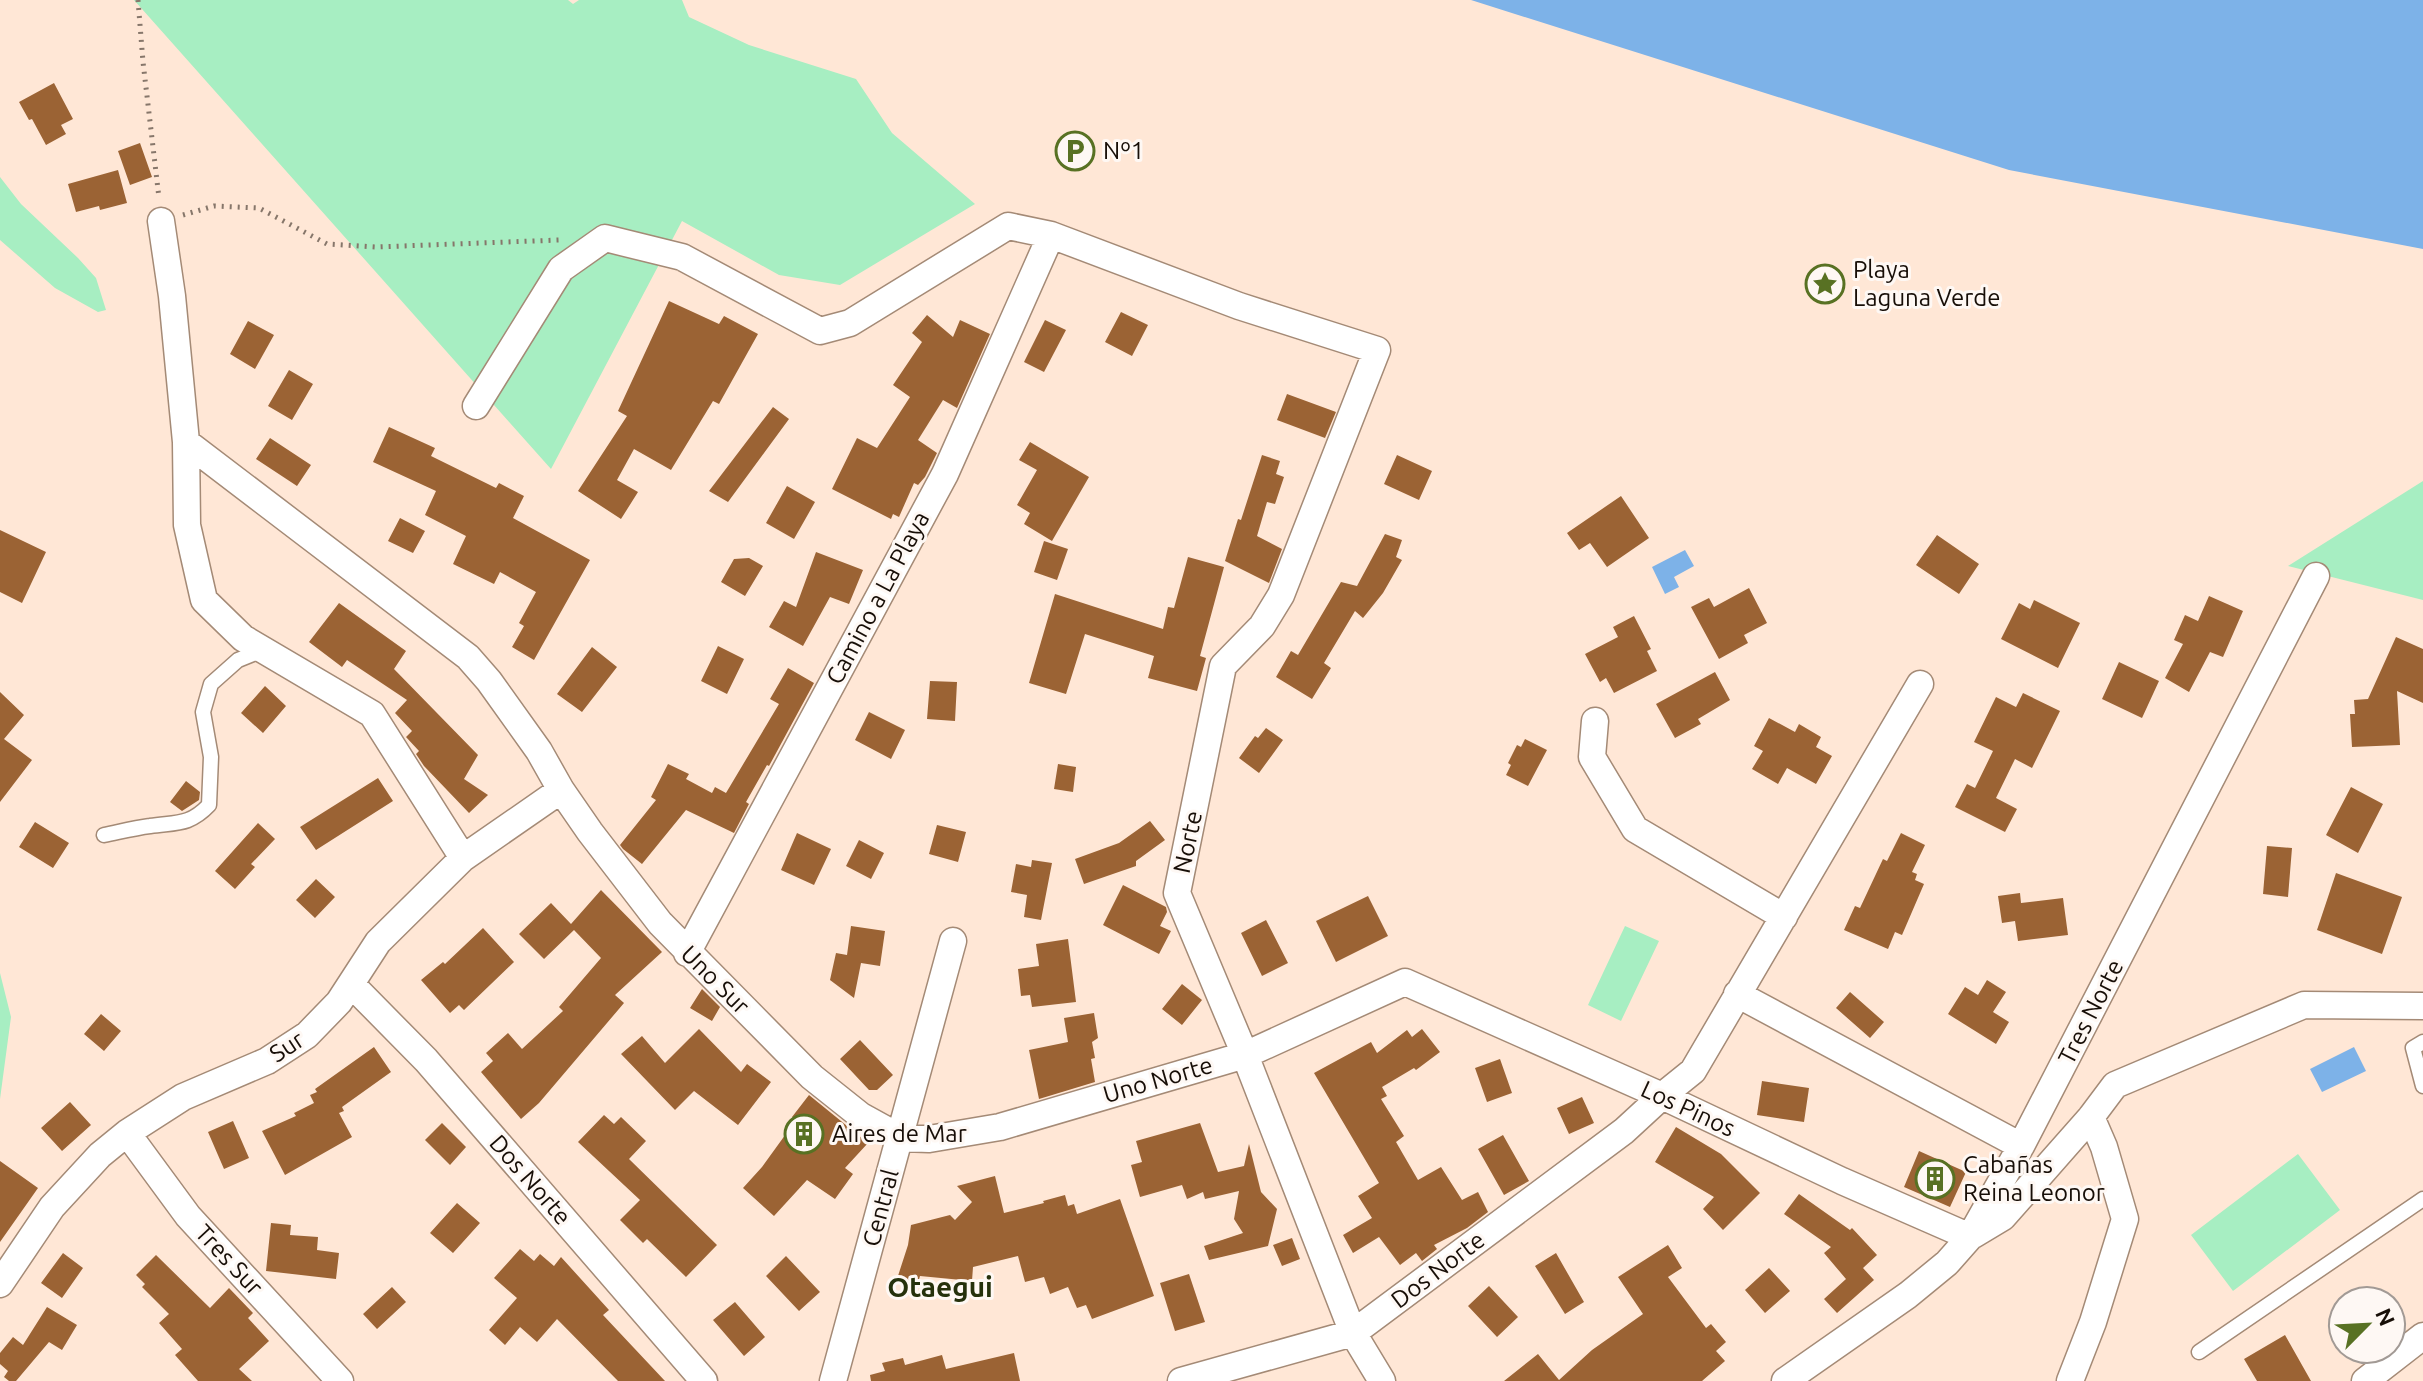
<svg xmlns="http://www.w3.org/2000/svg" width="2423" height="1381" viewBox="0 0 2423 1381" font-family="Ubuntu,sans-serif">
<rect width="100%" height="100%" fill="#ffe7d6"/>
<path fill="#a7eec2" d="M 134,0 L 568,0 L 573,4 L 579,0 L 682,0 L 689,17 L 749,45 L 856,79 L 892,133 L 975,204 L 840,285 L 779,275 L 682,221 L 551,469 Z
M 0,177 L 21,204 L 78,258 L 96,278 L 106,310 L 98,312 L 55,288 L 0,240 Z
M 2423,481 L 2423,600 L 2288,566 Z
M 1625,926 L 1659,941 L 1621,1021 L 1588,1005 Z
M 0,973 L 11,1017 L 0,1099 Z
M 2298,1154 L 2340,1210 L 2233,1291 L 2191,1235 Z"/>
<path fill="#7db2e8" d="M 1471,0 L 2423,0 L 2423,249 L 2009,170 Z
M 1685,550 L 1694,566 L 1674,577 L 1679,587 L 1665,594 L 1652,567 Z
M 2354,1047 L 2366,1071 L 2322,1092 L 2310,1069 Z"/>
<path fill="#9b6334" d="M 54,83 L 73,119 L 61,125 L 66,134 L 46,145 L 32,119 L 29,120 L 19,102 Z
M 140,143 L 152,177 L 130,185 L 118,151 Z
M 118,170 L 127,203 L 100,210 L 99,206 L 76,212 L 68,184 Z
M 669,301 L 719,324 L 724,316 L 758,334 L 719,404 L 713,401 L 671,470 L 634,449 L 617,480 L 638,492 L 621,519 L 578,491 L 627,416 L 618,411 Z
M 1121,312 L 1148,325 L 1132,356 L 1105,342 Z
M 927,315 L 953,337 L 960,320 L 990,334 L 957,408 L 943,400 L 918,440 L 937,453 L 925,477 L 918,485 L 914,483 L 899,517 L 893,514 L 891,519 L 832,489 L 857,438 L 877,448 L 910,397 L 893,385 L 922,342 L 912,333 Z
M 1045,320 L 1066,330 L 1044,372 L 1024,362 Z
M 248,321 L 274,335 L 255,369 L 230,354 Z
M 289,370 L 313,384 L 292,420 L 268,406 Z
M 1287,394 L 1336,412 L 1325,438 L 1277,420 Z
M 773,407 L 789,419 L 728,502 L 709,491 Z
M 389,427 L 435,448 L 431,456 L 496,488 L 499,483 L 524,496 L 513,518 L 590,560 L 534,660 L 512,647 L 524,626 L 519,623 L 536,592 L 500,572 L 494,584 L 453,564 L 466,536 L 425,515 L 436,491 L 373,462 Z
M 270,438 L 311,465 L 297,486 L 256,459 Z
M 1030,442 L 1089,477 L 1052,541 L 1024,524 L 1030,513 L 1017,505 L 1037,470 L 1019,460 Z
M 1262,455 L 1280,461 L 1276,474 L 1284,477 L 1275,504 L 1267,502 L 1257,536 L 1282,549 L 1269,583 L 1225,561 L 1238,519 L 1241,520 Z
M 1397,455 L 1432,471 L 1419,500 L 1384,484 Z
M 787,486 L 815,502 L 794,539 L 766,523 Z
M 1621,496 L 1649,538 L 1607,567 L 1590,543 L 1579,550 L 1567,533 Z
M 400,518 L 425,531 L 413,553 L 388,541 Z
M 0,530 L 46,552 L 22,603 L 0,592 Z
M 1385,534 L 1402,540 L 1396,557 L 1402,560 L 1383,593 L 1363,618 L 1355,611 L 1324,663 L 1331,668 L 1312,699 L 1276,677 L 1291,651 L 1298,655 L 1341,582 L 1357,586 Z
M 1937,535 L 1979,564 L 1959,594 L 1916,565 Z
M 1044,541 L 1068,549 L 1057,580 L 1034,572 Z
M 816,552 L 863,570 L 849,604 L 830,597 L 803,646 L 769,627 L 784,601 L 796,607 Z
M 1188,557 L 1224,567 L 1200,656 L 1206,658 L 1197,691 L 1148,678 L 1154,656 L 1085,634 L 1066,694 L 1029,683 L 1055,594 L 1163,629 L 1168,607 L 1174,608 Z
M 749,558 L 763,566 L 745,596 L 721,582 L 734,559 Z
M 1749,588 L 1767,623 L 1744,635 L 1748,643 L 1719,659 L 1691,607 L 1709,598 L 1714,607 Z
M 2209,596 L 2243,611 L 2223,657 L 2210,652 L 2189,692 L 2165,678 L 2183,644 L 2174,640 L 2185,615 L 2198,621 Z
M 2034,600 L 2080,623 L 2058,668 L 2001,639 L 2019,603 L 2030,609 Z
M 339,603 L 406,651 L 394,669 L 478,755 L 464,779 L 488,795 L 469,813 L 424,766 L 416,754 L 419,751 L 406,737 L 412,731 L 395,713 L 407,700 L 347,660 L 342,667 L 309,642 Z
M 1634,616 L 1651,649 L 1647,651 L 1657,671 L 1614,693 L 1606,678 L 1600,682 L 1585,654 L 1618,637 L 1613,627 Z
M 2396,637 L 2423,649 L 2423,703 L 2397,691 L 2400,745 L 2352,747 L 2350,714 L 2355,714 L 2354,700 L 2368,699 Z
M 718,646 L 744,659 L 727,694 L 701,681 Z
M 592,647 L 617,667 L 582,712 L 557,694 Z
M 2119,662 L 2159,681 L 2142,718 L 2102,699 Z
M 788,668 L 814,683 L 769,766 L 767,765 L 746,802 L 749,804 L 734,833 L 686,810 L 642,864 L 623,849 L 620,845 L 656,800 L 651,797 L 668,764 L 689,774 L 686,779 L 712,793 L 715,787 L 726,793 L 779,704 L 770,699 Z
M 1715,672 L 1730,700 L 1698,719 L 1701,724 L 1675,738 L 1656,704 Z
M 930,681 L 957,682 L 955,721 L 927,719 Z
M 265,686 L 286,706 L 263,733 L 241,713 Z
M 0,692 L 24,715 L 4,739 L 32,760 L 0,802 Z
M 2023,693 L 2060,711 L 2032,768 L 2015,759 L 1996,798 L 2017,809 L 2005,832 L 1955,807 L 1967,784 L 1975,788 L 1993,751 L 1974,742 L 1996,697 L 2016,707 Z
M 869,712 L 905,730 L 891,759 L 855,740 Z
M 1769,718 L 1795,732 L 1799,724 L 1821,737 L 1816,747 L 1832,756 L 1816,784 L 1787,768 L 1778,784 L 1752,769 L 1763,751 L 1754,746 Z
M 1266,728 L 1283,740 L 1259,773 L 1239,758 L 1255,736 L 1258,738 Z
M 1525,739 L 1547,750 L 1528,786 L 1506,775 L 1511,765 L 1508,763 L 1517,745 L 1521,747 Z
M 1058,764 L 1076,767 L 1073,792 L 1054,789 Z
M 378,778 L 393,801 L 316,850 L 300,827 Z
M 186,781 L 200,792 L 199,800 L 182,811 L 170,802 Z
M 2351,787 L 2383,804 L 2358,853 L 2326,835 Z
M 1150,821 L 1165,840 L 1136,861 L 1136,866 L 1084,884 L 1075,859 L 1119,843 Z
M 35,822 L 69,843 L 53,868 L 19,847 Z
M 258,823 L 275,839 L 251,864 L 255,867 L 235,889 L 215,871 Z
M 937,825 L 966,832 L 958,862 L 929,854 Z
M 797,833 L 831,849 L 814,885 L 781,870 Z
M 1901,833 L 1925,845 L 1912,872 L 1917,874 L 1915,880 L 1924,884 L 1902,935 L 1895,932 L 1888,949 L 1844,930 L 1855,906 L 1860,908 L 1883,859 L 1887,861 Z
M 859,840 L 884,853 L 871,879 L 846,866 Z
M 2267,846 L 2292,848 L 2288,897 L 2263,894 Z
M 1032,860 L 1052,863 L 1041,920 L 1024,917 L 1027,895 L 1011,892 L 1016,864 L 1031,867 Z
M 2336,873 L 2402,897 L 2382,954 L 2317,930 Z
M 316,879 L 335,897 L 315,918 L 296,900 Z
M 1123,885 L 1166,907 L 1167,912 L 1160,926 L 1171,931 L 1159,954 L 1103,925 Z
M 601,890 L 662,952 L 615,995 L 624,1003 L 539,1103 L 521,1119 L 481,1072 L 493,1061 L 486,1053 L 508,1033 L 522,1049 L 563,1011 L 559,1007 L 601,958 L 574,930 L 544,959 L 519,934 L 551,903 L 571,924 Z
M 2020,893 L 2021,903 L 2063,898 L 2068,935 L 2018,941 L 2015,921 L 2002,923 L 1998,896 Z
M 1368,896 L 1388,936 L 1336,962 L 1316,921 Z
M 1266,920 L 1288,963 L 1262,976 L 1241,933 Z
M 851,926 L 885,931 L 880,966 L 861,963 L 854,998 L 830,980 L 836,953 L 847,955 Z
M 483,928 L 514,962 L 464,1010 L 459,1005 L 450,1013 L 421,980 L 443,962 L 445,964 Z
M 1068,939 L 1076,1002 L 1032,1007 L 1030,995 L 1021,996 L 1018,969 L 1039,966 L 1036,944 Z
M 1987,980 L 2006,992 L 1993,1012 L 2009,1022 L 1996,1044 L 1948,1014 L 1965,987 L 1978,995 Z
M 1182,984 L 1202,1000 L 1182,1025 L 1162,1009 Z
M 702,989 L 720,1007 L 712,1021 L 690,1008 Z
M 1850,992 L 1884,1022 L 1870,1038 L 1836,1008 Z
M 1094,1013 L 1098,1038 L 1092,1042 L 1095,1058 L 1091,1059 L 1095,1082 L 1039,1099 L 1029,1050 L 1068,1042 L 1064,1018 Z
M 101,1014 L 121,1031 L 104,1051 L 84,1034 Z
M 699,1029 L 741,1072 L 747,1064 L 771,1082 L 738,1125 L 694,1091 L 675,1110 L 621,1054 L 642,1036 L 665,1063 Z
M 1422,1029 L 1440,1052 L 1416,1070 L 1414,1068 L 1382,1087 L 1387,1096 L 1381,1099 L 1404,1136 L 1396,1142 L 1418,1180 L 1441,1167 L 1462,1200 L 1478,1192 L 1488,1212 L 1467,1228 L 1434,1245 L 1437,1249 L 1422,1261 L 1416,1253 L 1400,1265 L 1379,1237 L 1353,1253 L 1343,1235 L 1372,1218 L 1358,1196 L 1379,1183 L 1314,1073 L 1371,1042 L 1377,1053 L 1407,1030 L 1412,1037 Z
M 860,1040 L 893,1075 L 877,1090 L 869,1090 L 840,1059 Z
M 374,1047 L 391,1072 L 342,1107 L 344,1111 L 339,1113 L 352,1137 L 285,1175 L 262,1131 L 296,1116 L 294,1113 L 314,1103 L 310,1095 L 317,1092 L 315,1089 Z
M 1500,1059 L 1512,1093 L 1487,1102 L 1475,1068 Z
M 1762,1081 L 1809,1088 L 1804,1122 L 1757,1115 Z
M 809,1095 L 868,1143 L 845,1168 L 853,1174 L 835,1199 L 807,1180 L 774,1216 L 743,1188 L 762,1167 L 796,1120 L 792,1117 Z
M 1582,1097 L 1594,1123 L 1569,1134 L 1557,1108 Z
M 70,1102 L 91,1125 L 62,1151 L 41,1128 Z
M 604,1115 L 614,1124 L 621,1117 L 646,1141 L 629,1159 L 717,1245 L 686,1277 L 647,1239 L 643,1243 L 620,1220 L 640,1200 L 578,1142 Z
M 233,1121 L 249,1158 L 224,1169 L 208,1132 Z
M 442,1123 L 466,1147 L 450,1165 L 425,1140 Z
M 1200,1123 L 1218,1172 L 1244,1166 L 1249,1144 L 1261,1192 L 1277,1209 L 1268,1246 L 1209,1260 L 1204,1246 L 1243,1233 L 1234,1219 L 1239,1191 L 1205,1199 L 1203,1192 L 1187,1199 L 1182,1185 L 1140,1197 L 1131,1165 L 1142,1162 L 1136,1141 Z
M 1676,1127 L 1721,1154 L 1760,1193 L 1723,1230 L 1703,1209 L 1714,1197 L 1655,1162 Z
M 1503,1135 L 1529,1181 L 1504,1195 L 1478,1149 Z
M 1919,1151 L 1966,1172 L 1950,1207 L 1904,1187 Z
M 0,1161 L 38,1188 L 0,1242 Z
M 995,1176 L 1004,1213 L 1044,1203 L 1043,1201 L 1065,1195 L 1068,1206 L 1074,1204 L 1077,1214 L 1120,1199 L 1154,1296 L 1092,1319 L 1086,1305 L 1077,1308 L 1068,1287 L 1050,1294 L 1044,1277 L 1025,1282 L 1018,1256 L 973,1267 L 972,1281 L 920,1276 L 917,1286 L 897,1279 L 908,1245 L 911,1225 L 950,1215 L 955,1220 L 972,1202 L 957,1186 Z
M 1799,1194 L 1850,1230 L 1852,1228 L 1877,1255 L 1863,1268 L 1874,1280 L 1837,1313 L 1824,1299 L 1846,1279 L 1824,1253 L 1831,1247 L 1784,1214 Z
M 457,1203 L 480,1223 L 453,1253 L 430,1233 Z
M 271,1223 L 291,1225 L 290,1235 L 318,1237 L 317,1250 L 339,1253 L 336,1279 L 266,1271 Z
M 1292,1238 L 1300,1259 L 1282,1266 L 1273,1245 Z
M 1668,1245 L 1682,1268 L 1668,1277 L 1706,1328 L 1711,1324 L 1726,1342 L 1716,1351 L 1725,1361 L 1702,1381 L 1504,1381 L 1538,1354 L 1559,1380 L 1592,1350 L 1643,1314 L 1618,1277 Z
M 520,1249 L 534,1261 L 540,1254 L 554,1266 L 561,1257 L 609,1310 L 603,1315 L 665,1381 L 618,1381 L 557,1319 L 537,1342 L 520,1327 L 505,1345 L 489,1330 L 517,1298 L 494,1278 Z
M 63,1253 L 83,1268 L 62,1298 L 41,1283 Z
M 1556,1253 L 1584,1302 L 1565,1314 L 1535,1266 Z
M 156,1255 L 210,1308 L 229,1288 L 253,1313 L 248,1318 L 269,1341 L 239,1369 L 252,1381 L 198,1381 L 175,1355 L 182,1349 L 159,1323 L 169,1314 L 142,1287 L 145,1284 L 136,1275 Z
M 786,1256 L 820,1292 L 799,1311 L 766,1276 Z
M 1769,1268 L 1790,1291 L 1765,1313 L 1745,1290 Z
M 1189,1274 L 1205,1322 L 1175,1331 L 1160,1283 Z
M 1489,1286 L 1518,1317 L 1497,1337 L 1468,1306 Z
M 392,1287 L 406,1302 L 377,1329 L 363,1314 Z
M 735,1302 L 765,1337 L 744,1356 L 713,1320 Z
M 47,1307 L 77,1325 L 62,1350 L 49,1342 L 16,1381 L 9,1381 L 4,1377 L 8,1371 L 0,1364 L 0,1353 L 13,1337 L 23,1345 Z
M 2285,1335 L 2311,1381 L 2257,1381 L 2244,1359 Z
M 1014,1353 L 1020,1381 L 871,1381 L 870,1375 L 885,1371 L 882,1363 L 903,1358 L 905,1365 L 942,1355 L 946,1369 Z"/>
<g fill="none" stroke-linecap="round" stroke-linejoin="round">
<g stroke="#a48a76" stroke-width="17">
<path id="service" d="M 104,835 C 119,832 134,828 150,826 C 176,822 189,826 209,805 L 211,757 L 203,712 L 211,684 L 238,660 L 263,650
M 2423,1042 L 2413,1048 L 2423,1086
M 2199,1352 L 2423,1199"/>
</g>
<g stroke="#a48a76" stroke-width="29">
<path id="minor" d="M 161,221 L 172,296 L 186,442 L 187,525 L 204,600 L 243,638 L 372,714 L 463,858
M 476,406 L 561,269 L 605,238 L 682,257 L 820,331 L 850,323 L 1008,226 L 1051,235 L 1239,306 L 1377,350 L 1281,595 L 1262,626 L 1223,666 L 1177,893 L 1245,1055 L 1353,1333 L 1382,1381
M 186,442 L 468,657 L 489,681 L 539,751 L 561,790 L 590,832 L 660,923 L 812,1077 L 861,1116 L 901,1138 L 929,1139 L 1000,1127 L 1245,1055 L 1405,982 L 1662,1096 L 1842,1181 L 1970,1237
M 1595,721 L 1592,757 L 1635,829 L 1784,917
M 687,953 L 945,474 L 1051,235
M 351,984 L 426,1060 L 704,1381
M 1737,994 L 2021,1146
M 127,1133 L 188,1216 L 340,1381
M 1973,1235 L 2003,1217 L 2091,1117 L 2115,1085 L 2304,1005 L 2423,1006
M 0,1284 L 52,1207 L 100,1155 L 127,1133 L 183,1097 L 267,1061 L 307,1035 L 339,1002 L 378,942 L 463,858 L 561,790
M 833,1381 L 953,941
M 1181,1381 L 1353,1333 L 1624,1131 L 1662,1096 L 1693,1071 L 1920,684
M 1785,1381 L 1908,1295 L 1947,1263 L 1970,1237 L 2021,1146 L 2316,576
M 2070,1381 L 2093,1322 L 2125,1219 L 2104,1147 L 2091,1117
M 2365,1381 L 2423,1336"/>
</g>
<path stroke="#86766a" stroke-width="5" stroke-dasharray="2 6" stroke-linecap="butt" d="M 138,0 L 143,62 L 159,198
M 183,215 L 214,206 L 259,208 L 327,244 L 376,247 L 559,240"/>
<use href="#service" stroke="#fff" stroke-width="14"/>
<use href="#minor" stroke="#fff" stroke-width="26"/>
</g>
<defs>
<g id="parking-ring" transform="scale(2)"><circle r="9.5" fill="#fef8f4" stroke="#587123" stroke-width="1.5"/><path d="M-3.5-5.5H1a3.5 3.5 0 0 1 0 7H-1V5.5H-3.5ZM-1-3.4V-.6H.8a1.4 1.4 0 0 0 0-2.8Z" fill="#587123"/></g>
<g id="sight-ring" transform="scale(2)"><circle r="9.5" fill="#fef8f4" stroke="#587123" stroke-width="1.5"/><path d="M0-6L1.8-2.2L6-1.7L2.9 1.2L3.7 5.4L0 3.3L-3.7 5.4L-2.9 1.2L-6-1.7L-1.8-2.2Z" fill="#587123"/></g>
<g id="building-ring" transform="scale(2)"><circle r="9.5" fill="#fef8f4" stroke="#587123" stroke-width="1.5"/><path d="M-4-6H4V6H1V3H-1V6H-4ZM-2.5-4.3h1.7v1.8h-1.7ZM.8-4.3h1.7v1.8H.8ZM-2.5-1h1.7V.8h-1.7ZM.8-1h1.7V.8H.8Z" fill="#587123"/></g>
</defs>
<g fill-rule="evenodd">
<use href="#parking-ring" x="1075" y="151"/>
<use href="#sight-ring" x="1825" y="284"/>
<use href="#building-ring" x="804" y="1134"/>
<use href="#building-ring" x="1935" y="1179"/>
</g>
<g text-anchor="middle" stroke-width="6" stroke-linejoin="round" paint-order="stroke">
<g font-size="24" fill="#170e07" stroke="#fef8f4" text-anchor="start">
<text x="1103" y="159">Nº1</text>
<text x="1853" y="278">Playa<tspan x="1853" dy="28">Laguna Verde</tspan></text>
<text x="832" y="1142">Aires de Mar</text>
<text x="1963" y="1173">Cabañas<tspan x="1963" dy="28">Reina Leonor</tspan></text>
</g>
<g font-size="24" fill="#170e07" stroke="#fef8f4">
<text transform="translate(878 598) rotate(-62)" y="8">Camino a La Playa</text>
<text transform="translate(1188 842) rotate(-78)" y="8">Norte</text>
<text transform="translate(715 980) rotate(45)" y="8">Uno Sur</text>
<text transform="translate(2091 1012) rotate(-63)" y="8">Tres Norte</text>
<text transform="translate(287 1047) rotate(-33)" y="8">Sur</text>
<text transform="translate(1158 1080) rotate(-16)" y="8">Uno Norte</text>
<text transform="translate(1688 1109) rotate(25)" y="8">Los Pinos</text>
<text transform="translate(530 1180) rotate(49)" y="8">Dos Norte</text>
<text transform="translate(881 1208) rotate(-75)" y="8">Central</text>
<text transform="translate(229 1260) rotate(47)" y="8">Tres Sur</text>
<text transform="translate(1438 1270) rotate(-37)" y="8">Dos Norte</text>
</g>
<g font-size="28" font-weight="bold" fill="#25310c" stroke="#fef8f4">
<text x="940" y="1297">Otaegui</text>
</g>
</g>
<g transform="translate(2367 1325) rotate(66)"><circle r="38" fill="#fef8f4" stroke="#a29a95" stroke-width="2"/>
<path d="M0-6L14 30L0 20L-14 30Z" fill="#587123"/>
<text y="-12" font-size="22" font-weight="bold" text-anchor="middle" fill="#170e07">N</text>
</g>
</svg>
